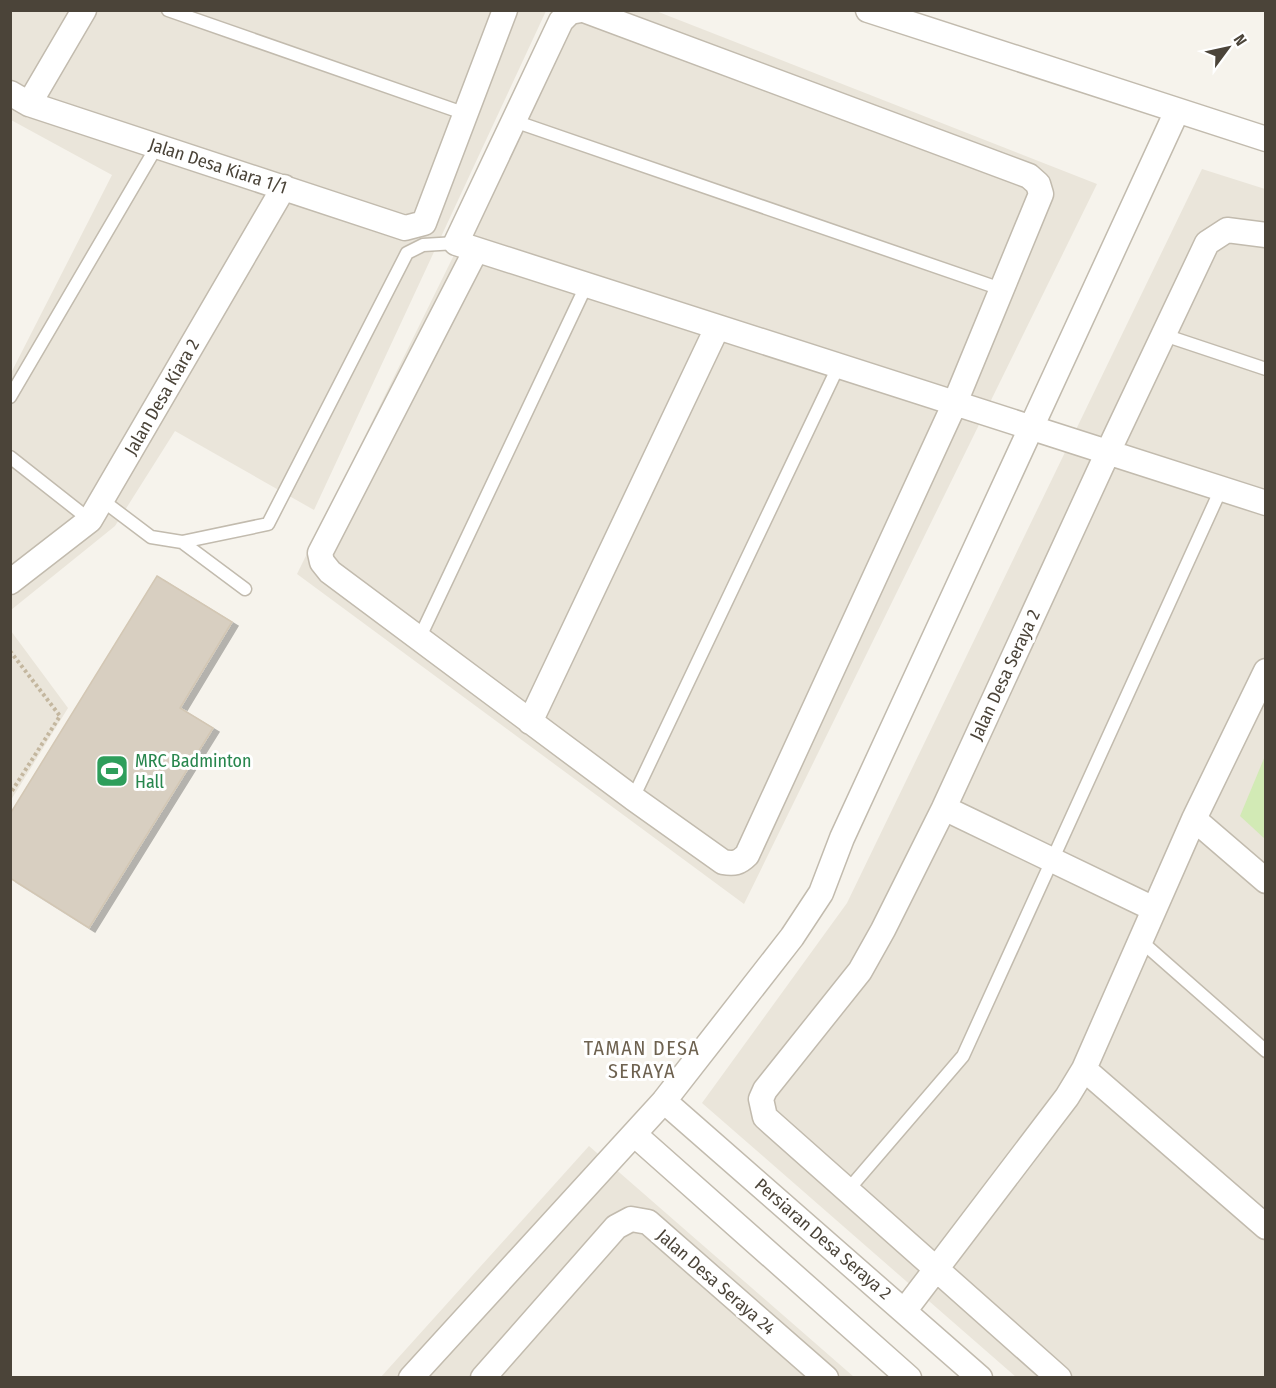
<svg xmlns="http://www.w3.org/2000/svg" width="1276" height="1388" viewBox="0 0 1276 1388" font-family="'Fira Sans Condensed',sans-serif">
<defs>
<filter id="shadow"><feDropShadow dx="6" dy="4" stdDeviation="0" flood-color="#0004"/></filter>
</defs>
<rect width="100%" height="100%" fill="#f6f3ec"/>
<path fill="#eae5da" d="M 11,11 L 546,11 L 314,510 L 175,431 L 115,526 L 11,610 L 11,373 L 112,175 L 11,120 Z
M 574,11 L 656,11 L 1097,184 L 744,904 L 297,574 Z
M 1202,169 L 1265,189 L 1265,1377 L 1016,1377 L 702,1103 L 847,903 Z
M 11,631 L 68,708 L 11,800 Z
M 589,1146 L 854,1377 L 380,1378 Z"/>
<path fill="#d2eab5" d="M 1265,756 L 1266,839 L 1265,839 L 1240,816 Z"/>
<path fill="#d8cfc1" stroke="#d3c7b4" stroke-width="1.5" filter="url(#shadow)" d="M 157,576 L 232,622 L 180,708 L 213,728 L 89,928 L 10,878 L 10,814 Z"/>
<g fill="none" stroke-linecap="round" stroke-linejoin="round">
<g stroke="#c2bbae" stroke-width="15">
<path id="lane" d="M 168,10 L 466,114
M 514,121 L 1001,289
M 1164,335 L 1266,369
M 10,397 L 157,146
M 10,457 L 90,520
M 102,500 L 151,537 L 182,542 L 245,589
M 182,542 L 268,524 L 407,253 L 423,245 L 456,243
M 419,639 L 586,286
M 633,798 L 838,367
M 1142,942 L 1266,1051
M 848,1190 L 963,1056 L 1221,489"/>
</g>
<g stroke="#c2bbae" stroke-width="27">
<path id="street" d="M 581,10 L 570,12 L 561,21 L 456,243 L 1266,503
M 868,10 L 1266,139
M 10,93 L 29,104 L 405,228 L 424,223 L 505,10
M 29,104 L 84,10
M 476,250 L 320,553 L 322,562 L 330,572 L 633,798 L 723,862 C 734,864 739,863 747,855 L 954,405 L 1041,194 L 1038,184 L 1029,176 L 584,10
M 10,582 L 90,520 L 284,187
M 530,722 L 717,328
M 944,808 L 1154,909
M 1194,819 L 1266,881
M 1084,1069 L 1266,1227
M 664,1101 L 980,1378
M 634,1134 L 909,1378
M 905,1310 L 1067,1097 L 1084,1069 L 1194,819 L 1266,671
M 411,1378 L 664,1101 L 792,937 L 821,893 L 842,838 L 1177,111
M 483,1378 L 616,1227 L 631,1219 L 648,1222 L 826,1378
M 1059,1378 L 765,1117 L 761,1099 L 765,1090 L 860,971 L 883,930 L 944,808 L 1107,454 L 1207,243 L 1227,230 L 1266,235"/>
</g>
<path stroke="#c4b79f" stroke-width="4" stroke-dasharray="3 3" stroke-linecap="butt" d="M 10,651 L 60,716 L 10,794"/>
<use href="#lane" stroke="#fff" stroke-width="12"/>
<use href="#street" stroke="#fff" stroke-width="24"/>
</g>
<defs>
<g id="stadium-square" transform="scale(1.725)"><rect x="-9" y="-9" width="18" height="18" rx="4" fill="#2e9e5b" stroke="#fff"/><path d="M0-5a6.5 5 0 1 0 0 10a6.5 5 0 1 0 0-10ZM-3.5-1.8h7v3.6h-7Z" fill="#fff"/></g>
</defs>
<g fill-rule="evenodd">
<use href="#stadium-square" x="112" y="771"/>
</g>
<g text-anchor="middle" stroke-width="6" stroke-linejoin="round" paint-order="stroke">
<g font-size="18" fill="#4b4439" stroke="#fff">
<text transform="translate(218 166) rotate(18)" y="6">Jalan Desa Kiara 1/1</text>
<text transform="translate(162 397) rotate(-60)" y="6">Jalan Desa Kiara 2</text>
<text transform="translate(1005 675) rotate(-65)" y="6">Jalan Desa Seraya 2</text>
<text transform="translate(823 1239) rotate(41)" y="6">Persiaran Desa Seraya 2</text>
<text transform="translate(716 1282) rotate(41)" y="6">Jalan Desa Seraya 24</text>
</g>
<g font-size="18" fill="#27864d" stroke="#fff" text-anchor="start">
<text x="135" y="767">MRC Badminton<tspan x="135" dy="21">Hall</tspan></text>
</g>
<g font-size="20" letter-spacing="1.5" fill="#6e6250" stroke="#fff">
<text x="642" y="1055">TAMAN DESA<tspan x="642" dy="23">SERAYA</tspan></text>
</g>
</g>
<rect width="1276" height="1388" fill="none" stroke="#4b4439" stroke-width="24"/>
<g transform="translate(1228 48) rotate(57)" stroke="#ffffff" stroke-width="4.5" paint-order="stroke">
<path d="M0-4.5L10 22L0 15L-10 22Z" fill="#4b4439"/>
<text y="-9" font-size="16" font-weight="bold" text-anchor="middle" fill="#4b4439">N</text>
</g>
</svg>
